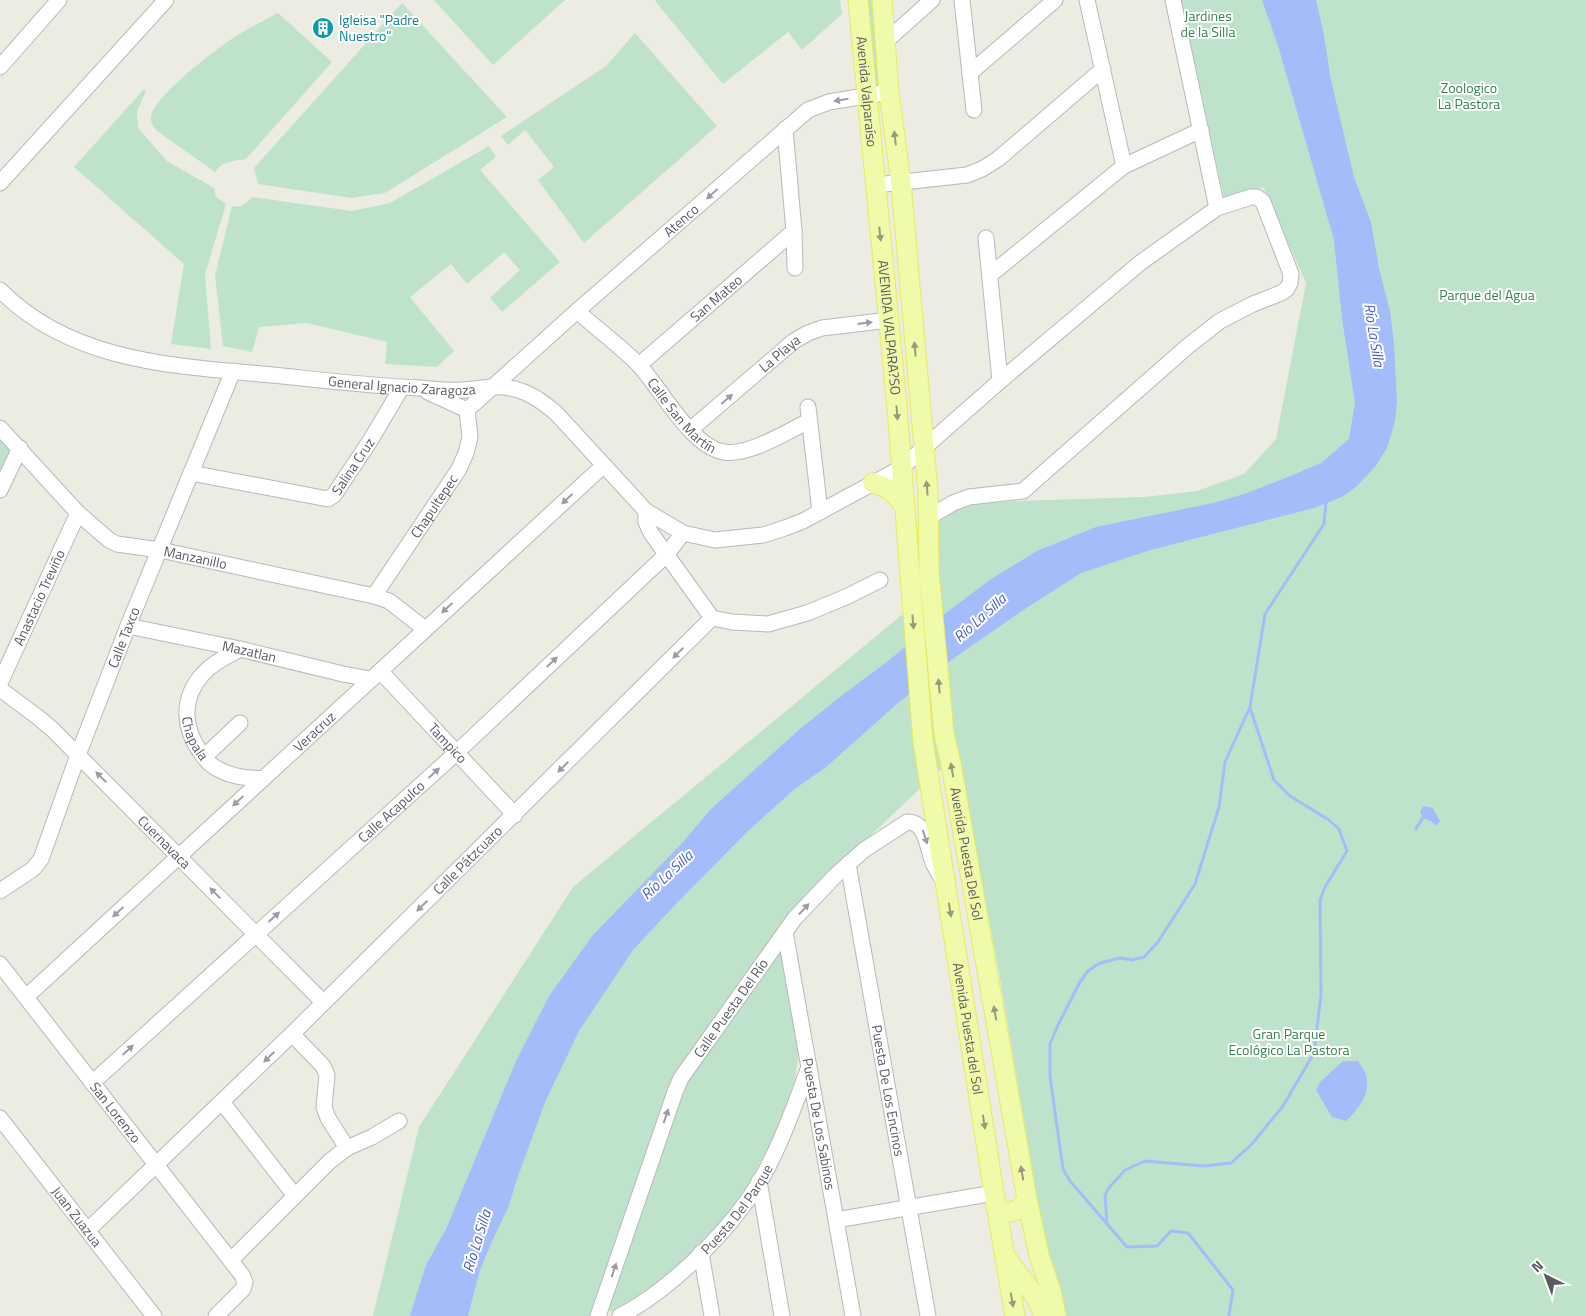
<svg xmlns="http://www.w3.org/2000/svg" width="1586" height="1316" viewBox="0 0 1586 1316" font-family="'Titillium Web',sans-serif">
<rect width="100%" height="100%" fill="#ecece2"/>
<path fill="#bfe3ca" d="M 434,0 L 565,0 L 493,65 Z
M 656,0 L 840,0 L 842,14 L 802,50 L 788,32 L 723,84 L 655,1 Z
M 860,0 L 874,0 L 883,86 L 874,90 Z
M 1181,0 L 1586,0 L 1586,1316 L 1062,1316 L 1036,1193 L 999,973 L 958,753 L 805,897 L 678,1081 L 592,1316 L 373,1316 L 419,1127 L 573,887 L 903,614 L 940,590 L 935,522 L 963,505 L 1015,501 L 1145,497 L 1197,491 L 1244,474 L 1276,439 L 1306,283 L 1263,187 L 1225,202 Z
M 402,3 L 507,117 L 385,193 L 351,198 L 258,184 L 254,168 Z
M 278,13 L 332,62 L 246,159 C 234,161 222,161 215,172 L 157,131 C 155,129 152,124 151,121 C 147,101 212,53 227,42 C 243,31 261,22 278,13 Z
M 635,33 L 717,126 L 584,243 L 538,180 L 554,167 L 525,130 L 508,145 L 501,136 L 606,66 Z
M 144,89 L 146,91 L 137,111 L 138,128 L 167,161 L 214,188 L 216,197 L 226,204 L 205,275 L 211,349 L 171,344 L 184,264 L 74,167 Z
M 489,146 L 496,157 L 480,170 L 560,262 L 502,312 L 490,298 L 520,270 L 504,252 L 467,284 L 451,264 L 410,297 L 454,351 L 437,367 L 385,364 L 387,342 L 307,323 L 259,327 L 252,352 L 223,346 L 215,276 L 232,206 C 241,209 246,203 253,197 L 352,211 L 390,203 Z
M 0,440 L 10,450 L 0,473 Z
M 776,953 L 783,954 L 799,1053 L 795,1079 L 778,1128 L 750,1182 L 722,1221 L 684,1259 L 658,1283 L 611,1312 L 608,1308 L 684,1084 Z"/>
<path fill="#a4bcfa" d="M 1262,0 L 1316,0 L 1323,30 L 1331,80 L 1354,177 L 1371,222 L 1379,268 L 1390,311 L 1394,344 L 1397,401 L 1395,421 L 1387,448 L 1375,467 L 1356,487 L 1342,497 L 1314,508 L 1151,550 L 1081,573 L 1025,609 L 947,663 L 897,704 L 825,768 L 796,788 L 748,831 L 675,905 L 633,950 L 579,1031 L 546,1100 L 517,1179 L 508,1208 L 494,1237 L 480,1270 L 468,1316 L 410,1316 L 426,1265 L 446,1229 L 516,1061 L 549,996 L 593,935 L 683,842 L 711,809 L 801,728 L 845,693 L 887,662 L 942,616 L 991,579 L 1037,551 L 1096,527 L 1213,503 L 1244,494 L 1283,479 L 1321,463 L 1349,439 L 1355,403 L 1342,319 L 1334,240 L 1279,49 Z
M 1423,806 L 1433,808 L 1440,821 L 1436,826 L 1431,821 L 1424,819 L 1416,831 L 1414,829 L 1422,816 L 1420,811 Z
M 1343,1061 L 1358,1061 C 1360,1065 1365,1070 1366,1075 C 1371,1093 1359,1109 1346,1121 L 1332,1117 L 1316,1090 L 1320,1082 Z"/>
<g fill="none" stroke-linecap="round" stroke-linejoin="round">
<path stroke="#a4bcfa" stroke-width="3" d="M 1107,1223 L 1105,1196 L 1108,1189 L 1125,1170 L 1145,1161 L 1204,1166 L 1231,1163 L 1251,1145 L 1283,1106 L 1314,1053 L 1321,995 L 1320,900 L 1325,887 L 1347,851 L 1339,829 L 1329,820 L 1290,796 L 1274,780 L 1250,708
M 1229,1316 L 1233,1290 L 1188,1233 L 1171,1231 L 1157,1246 L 1127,1247 L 1070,1181 L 1063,1169 L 1050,1076 L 1050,1044 L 1058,1025 L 1080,982 L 1088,971 L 1098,964 L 1108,961 L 1120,958 L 1132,960 L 1144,957 L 1158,942 L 1195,884 L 1219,807 L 1225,762 L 1250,707 L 1265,614 L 1324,524 L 1326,501"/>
<g stroke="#b7b8be" stroke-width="17">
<g id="minor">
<path d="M 962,0 L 974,110"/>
<path d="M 1087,0 L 1124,166"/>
<path d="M 1173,0 L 1217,208"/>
<path d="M 885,42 L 932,0"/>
<path d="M 0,67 L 59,0"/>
<path d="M 970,73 L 1055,0"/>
<path d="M 785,129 L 794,231 L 795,268"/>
<path d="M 0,183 L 166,0"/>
<path d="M 876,185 L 967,175 L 982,169 L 998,159 L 1103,69"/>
<path d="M 986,238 L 1000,381"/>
<path d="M 990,275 L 1124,166 L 1201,130"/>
<path id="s1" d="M 0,290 C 72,363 177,366 272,375 C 321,380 370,386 419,388 C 433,389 447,391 461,390 C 471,390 481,388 491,387 C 518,385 536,396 556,413 L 646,511 L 646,522 L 651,533 L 712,618"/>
<path id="s2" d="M 577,311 C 597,329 619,345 638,364 C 660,387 691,447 724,452 C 749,456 786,432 809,421"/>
<path id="s3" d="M 639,365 L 794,231"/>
<path id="s4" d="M 428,392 L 467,410 L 577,311 L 808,110 L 829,102 L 889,92"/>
<path d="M 808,407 L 820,512"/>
<path id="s5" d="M 0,428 L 78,513 L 109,540 L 117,544 L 160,550 L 374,596 L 389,601 L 425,629"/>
<path id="s6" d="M 690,430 L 794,341 L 808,333 L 822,328 L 889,320"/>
<path id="s7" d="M 191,473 L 328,499 L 334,495 L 370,441 L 402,387"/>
<path d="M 0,490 L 20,448"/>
<path d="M 646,511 L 683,533 L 715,540 L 763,535 L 785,528 L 803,521 L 901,468 L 1000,381 L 1140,263 L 1217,208 L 1251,197 L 1257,197 L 1263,202 L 1291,274 L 1290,283 L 1287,289 L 1281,293 L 1253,304 L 1220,321 L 1188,346 L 1023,491 L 969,497 L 953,503 L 929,517"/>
<path id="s8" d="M 374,596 L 459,469 L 466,453 L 470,437 L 467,410"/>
<path d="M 712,618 L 732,622 L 768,624 L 807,613 L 846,597 L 880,580"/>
<path id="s9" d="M 128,626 L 240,649 L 343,674 L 370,679"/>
<path id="s10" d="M 240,649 C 226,657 212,663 202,675 C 181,699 183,728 201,753 C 205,759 211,766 218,769 C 232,777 247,778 263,779"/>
<path id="s11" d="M 380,671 L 515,815"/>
<path id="s12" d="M 0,683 L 78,513"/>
<path id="s13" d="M 0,689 L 39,718 L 53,730 L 323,1002"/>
<path d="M 204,757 L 240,723"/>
<path id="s14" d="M 848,864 L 928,1316"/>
<path id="s15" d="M 0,891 L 33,869 L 41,859 L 78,755 L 128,626 L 233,371"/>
<path id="s16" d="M 785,932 L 853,1316"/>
<path id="s17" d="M 0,964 L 242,1275 L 245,1282 L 243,1289 L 216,1316"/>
<path id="s18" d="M 26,997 L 603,466"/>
<path d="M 292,1034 L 323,1066 L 327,1075 L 324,1107 L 328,1118 L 347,1148"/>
<path id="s19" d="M 92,1083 L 456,753 L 667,554 L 683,533"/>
<path d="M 222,1102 L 295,1196"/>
<path id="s20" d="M 0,1118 L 154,1316"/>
<path d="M 759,1181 L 782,1316"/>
<path d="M 836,1220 L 994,1193"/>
<path id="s21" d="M 88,1230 L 292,1034 L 712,618"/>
<path d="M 701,1253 L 712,1316"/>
<path d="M 231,1260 L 330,1161 L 347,1148 L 372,1137 L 399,1121"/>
<path id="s22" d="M 598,1316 L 675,1092 L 681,1078 L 795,918 L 836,875 L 864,850 L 907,822 C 927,821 927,850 934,865 C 936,869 939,874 942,878"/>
<path id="s23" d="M 620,1316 C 672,1289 734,1227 763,1176 C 782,1142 795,1104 809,1067"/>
</g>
</g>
<g stroke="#e8ea5d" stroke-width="21">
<g id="major">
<path id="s24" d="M 858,0 L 897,407 L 923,741 L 994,1193 L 1015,1316"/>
<path id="s25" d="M 882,0 L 889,92 L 901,183 L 928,492 L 929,572 L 944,734 L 951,764 L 1027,1199 L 1039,1255 L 1051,1291 L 1056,1316"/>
<path d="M 873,483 C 888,487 894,492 903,504"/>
<path d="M 997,1209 C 1011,1216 1019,1211 1027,1199"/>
<path d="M 1007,1259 L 1037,1299 L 1044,1316"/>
</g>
</g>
<use href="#minor" stroke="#fff" stroke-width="15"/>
<use href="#major" stroke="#f0fba9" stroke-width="19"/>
</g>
<defs><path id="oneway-solid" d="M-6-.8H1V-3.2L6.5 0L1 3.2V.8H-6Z" transform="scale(1.25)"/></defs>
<g fill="#9c9da1">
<use href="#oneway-solid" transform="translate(841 100) rotate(171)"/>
<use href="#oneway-solid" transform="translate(712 194) rotate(138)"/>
<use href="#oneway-solid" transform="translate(865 323) rotate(-7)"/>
<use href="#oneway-solid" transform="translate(727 399) rotate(-41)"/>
<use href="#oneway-solid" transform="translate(567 499) rotate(137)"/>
<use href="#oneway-solid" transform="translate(447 608) rotate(137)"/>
<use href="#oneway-solid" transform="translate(678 653) rotate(135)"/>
<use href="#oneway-solid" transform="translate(552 662) rotate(-43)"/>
<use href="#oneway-solid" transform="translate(563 767) rotate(135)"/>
<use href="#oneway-solid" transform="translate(434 773) rotate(-42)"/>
<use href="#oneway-solid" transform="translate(101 777) rotate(-135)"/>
<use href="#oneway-solid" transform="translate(238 801) rotate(137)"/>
<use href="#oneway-solid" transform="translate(925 837) rotate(72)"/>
<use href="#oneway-solid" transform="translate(215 893) rotate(-135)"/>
<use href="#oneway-solid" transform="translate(422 906) rotate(136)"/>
<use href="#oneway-solid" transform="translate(804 909) rotate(-47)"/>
<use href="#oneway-solid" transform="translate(118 912) rotate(137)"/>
<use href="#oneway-solid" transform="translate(274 917) rotate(-42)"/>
<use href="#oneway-solid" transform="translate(128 1050) rotate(-42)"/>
<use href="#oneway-solid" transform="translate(269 1057) rotate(136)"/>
<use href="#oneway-solid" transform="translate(666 1116) rotate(-71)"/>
<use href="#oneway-solid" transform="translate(614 1270) rotate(-71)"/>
</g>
<g fill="#969b7e">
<use href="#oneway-solid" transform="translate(895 138) rotate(-97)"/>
<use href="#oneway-solid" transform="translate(880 234) rotate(84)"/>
<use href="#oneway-solid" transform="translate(915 349) rotate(-95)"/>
<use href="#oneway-solid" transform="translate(897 413) rotate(86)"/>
<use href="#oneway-solid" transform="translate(927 488) rotate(-95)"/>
<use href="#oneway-solid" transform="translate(913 622) rotate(85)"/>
<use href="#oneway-solid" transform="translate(939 686) rotate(-95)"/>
<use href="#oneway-solid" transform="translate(952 770) rotate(-100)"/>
<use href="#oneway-solid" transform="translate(950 910) rotate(81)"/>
<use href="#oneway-solid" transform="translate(995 1013) rotate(-100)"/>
<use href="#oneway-solid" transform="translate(984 1122) rotate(81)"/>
<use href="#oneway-solid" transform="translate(1022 1173) rotate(-100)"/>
<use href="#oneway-solid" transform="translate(1012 1300) rotate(80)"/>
</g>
<defs>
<g id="building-disc" transform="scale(1.125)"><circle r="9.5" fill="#0f9aa8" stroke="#fff"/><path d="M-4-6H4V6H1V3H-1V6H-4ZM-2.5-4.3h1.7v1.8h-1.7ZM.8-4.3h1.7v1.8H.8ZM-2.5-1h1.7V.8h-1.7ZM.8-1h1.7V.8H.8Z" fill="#fff"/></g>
</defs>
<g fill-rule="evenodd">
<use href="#building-disc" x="323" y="28"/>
</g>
<g text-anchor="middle" stroke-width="4" stroke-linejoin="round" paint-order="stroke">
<g font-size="14" fill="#398252" stroke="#fff">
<text x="1208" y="21">Jardines<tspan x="1208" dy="16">de la Silla</tspan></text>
<text x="1469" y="93">Zoologico<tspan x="1469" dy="16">La Pastora</tspan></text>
<text x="1487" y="300">Parque del Agua</text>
<text x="1289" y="1039">Gran Parque<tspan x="1289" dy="16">Ecológico La Pastora</tspan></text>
</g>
<g font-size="14" fill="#0d838f" stroke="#fff" text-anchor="start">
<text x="339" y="25">Igleisa "Padre<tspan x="339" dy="16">Nuestro"</tspan></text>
</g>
<g font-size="14" fill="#5a5b62" stroke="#fff">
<text dy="5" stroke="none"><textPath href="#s24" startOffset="92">Avenida Valparaíso</textPath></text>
<text dy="5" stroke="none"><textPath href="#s4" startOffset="329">Atenco</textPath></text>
<text dy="5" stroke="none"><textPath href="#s3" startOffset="102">San Mateo</textPath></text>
<text dy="5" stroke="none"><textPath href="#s24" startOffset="329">AVENIDA VALPARA?SO</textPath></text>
<text dy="5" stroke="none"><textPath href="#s6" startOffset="118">La Playa</textPath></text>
<text dy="5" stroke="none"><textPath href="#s1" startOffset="422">General Ignacio Zaragoza</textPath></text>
<text dy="5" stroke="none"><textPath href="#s2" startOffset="149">Calle San Martín</textPath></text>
<text dy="5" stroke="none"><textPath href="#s7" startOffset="181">Salina Cruz</textPath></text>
<text dy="5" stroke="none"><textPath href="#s8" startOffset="108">Chapultepec</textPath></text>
<text dy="5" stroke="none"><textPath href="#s5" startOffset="245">Manzanillo</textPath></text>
<text dy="5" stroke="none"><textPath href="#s12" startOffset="94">Anastacio Treviño</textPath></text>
<text dy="5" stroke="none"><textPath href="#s15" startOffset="289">Calle Taxco</textPath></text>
<text dy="5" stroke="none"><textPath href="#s9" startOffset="124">Mazatlan</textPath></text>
<text dy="5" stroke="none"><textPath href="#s18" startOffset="392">Veracruz</textPath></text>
<text dy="5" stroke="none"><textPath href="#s10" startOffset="115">Chapala</textPath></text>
<text dy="5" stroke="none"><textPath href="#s11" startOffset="99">Tampico</textPath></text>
<text dy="5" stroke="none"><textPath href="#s19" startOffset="404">Calle Acapulco</textPath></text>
<text dy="5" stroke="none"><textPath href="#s13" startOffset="225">Cuernavaca</textPath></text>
<text dy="5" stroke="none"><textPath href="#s25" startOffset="859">Avenida Puesta Del Sol</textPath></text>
<text dy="5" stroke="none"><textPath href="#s21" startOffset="530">Calle Pátzcuaro</textPath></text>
<text dy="5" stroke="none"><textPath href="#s22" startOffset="338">Calle Puesta Del Río</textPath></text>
<text dy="5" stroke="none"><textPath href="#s24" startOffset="1035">Avenida Puesta del Sol</textPath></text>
<text dy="5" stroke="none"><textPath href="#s14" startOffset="230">Puesta De Los Encinos</textPath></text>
<text dy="5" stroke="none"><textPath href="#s17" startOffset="188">San Lorenzo</textPath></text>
<text dy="5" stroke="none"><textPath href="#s16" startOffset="195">Puesta De Los Sabinos</textPath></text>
<text dy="5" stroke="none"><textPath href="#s23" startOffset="160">Puesta Del Parque</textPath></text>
<text dy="5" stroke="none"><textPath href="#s20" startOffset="125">Juan Zuazua</textPath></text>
</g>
<g font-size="15" font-style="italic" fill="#485fbc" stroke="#fff">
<text transform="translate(1374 335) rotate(81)" y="5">Río La Silla</text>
<text transform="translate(980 618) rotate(-42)" y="5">Río La Silla</text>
<text transform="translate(667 875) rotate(-43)" y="5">Río La Silla</text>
<text transform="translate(477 1241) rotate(-73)" y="5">Río La Silla</text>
</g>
</g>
<g transform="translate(1546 1276) rotate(318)" stroke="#ffffff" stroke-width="4" paint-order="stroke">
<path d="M0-4L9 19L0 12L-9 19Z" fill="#5a5b62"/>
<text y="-8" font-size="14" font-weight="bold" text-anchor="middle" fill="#5a5b62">N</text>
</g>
</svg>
